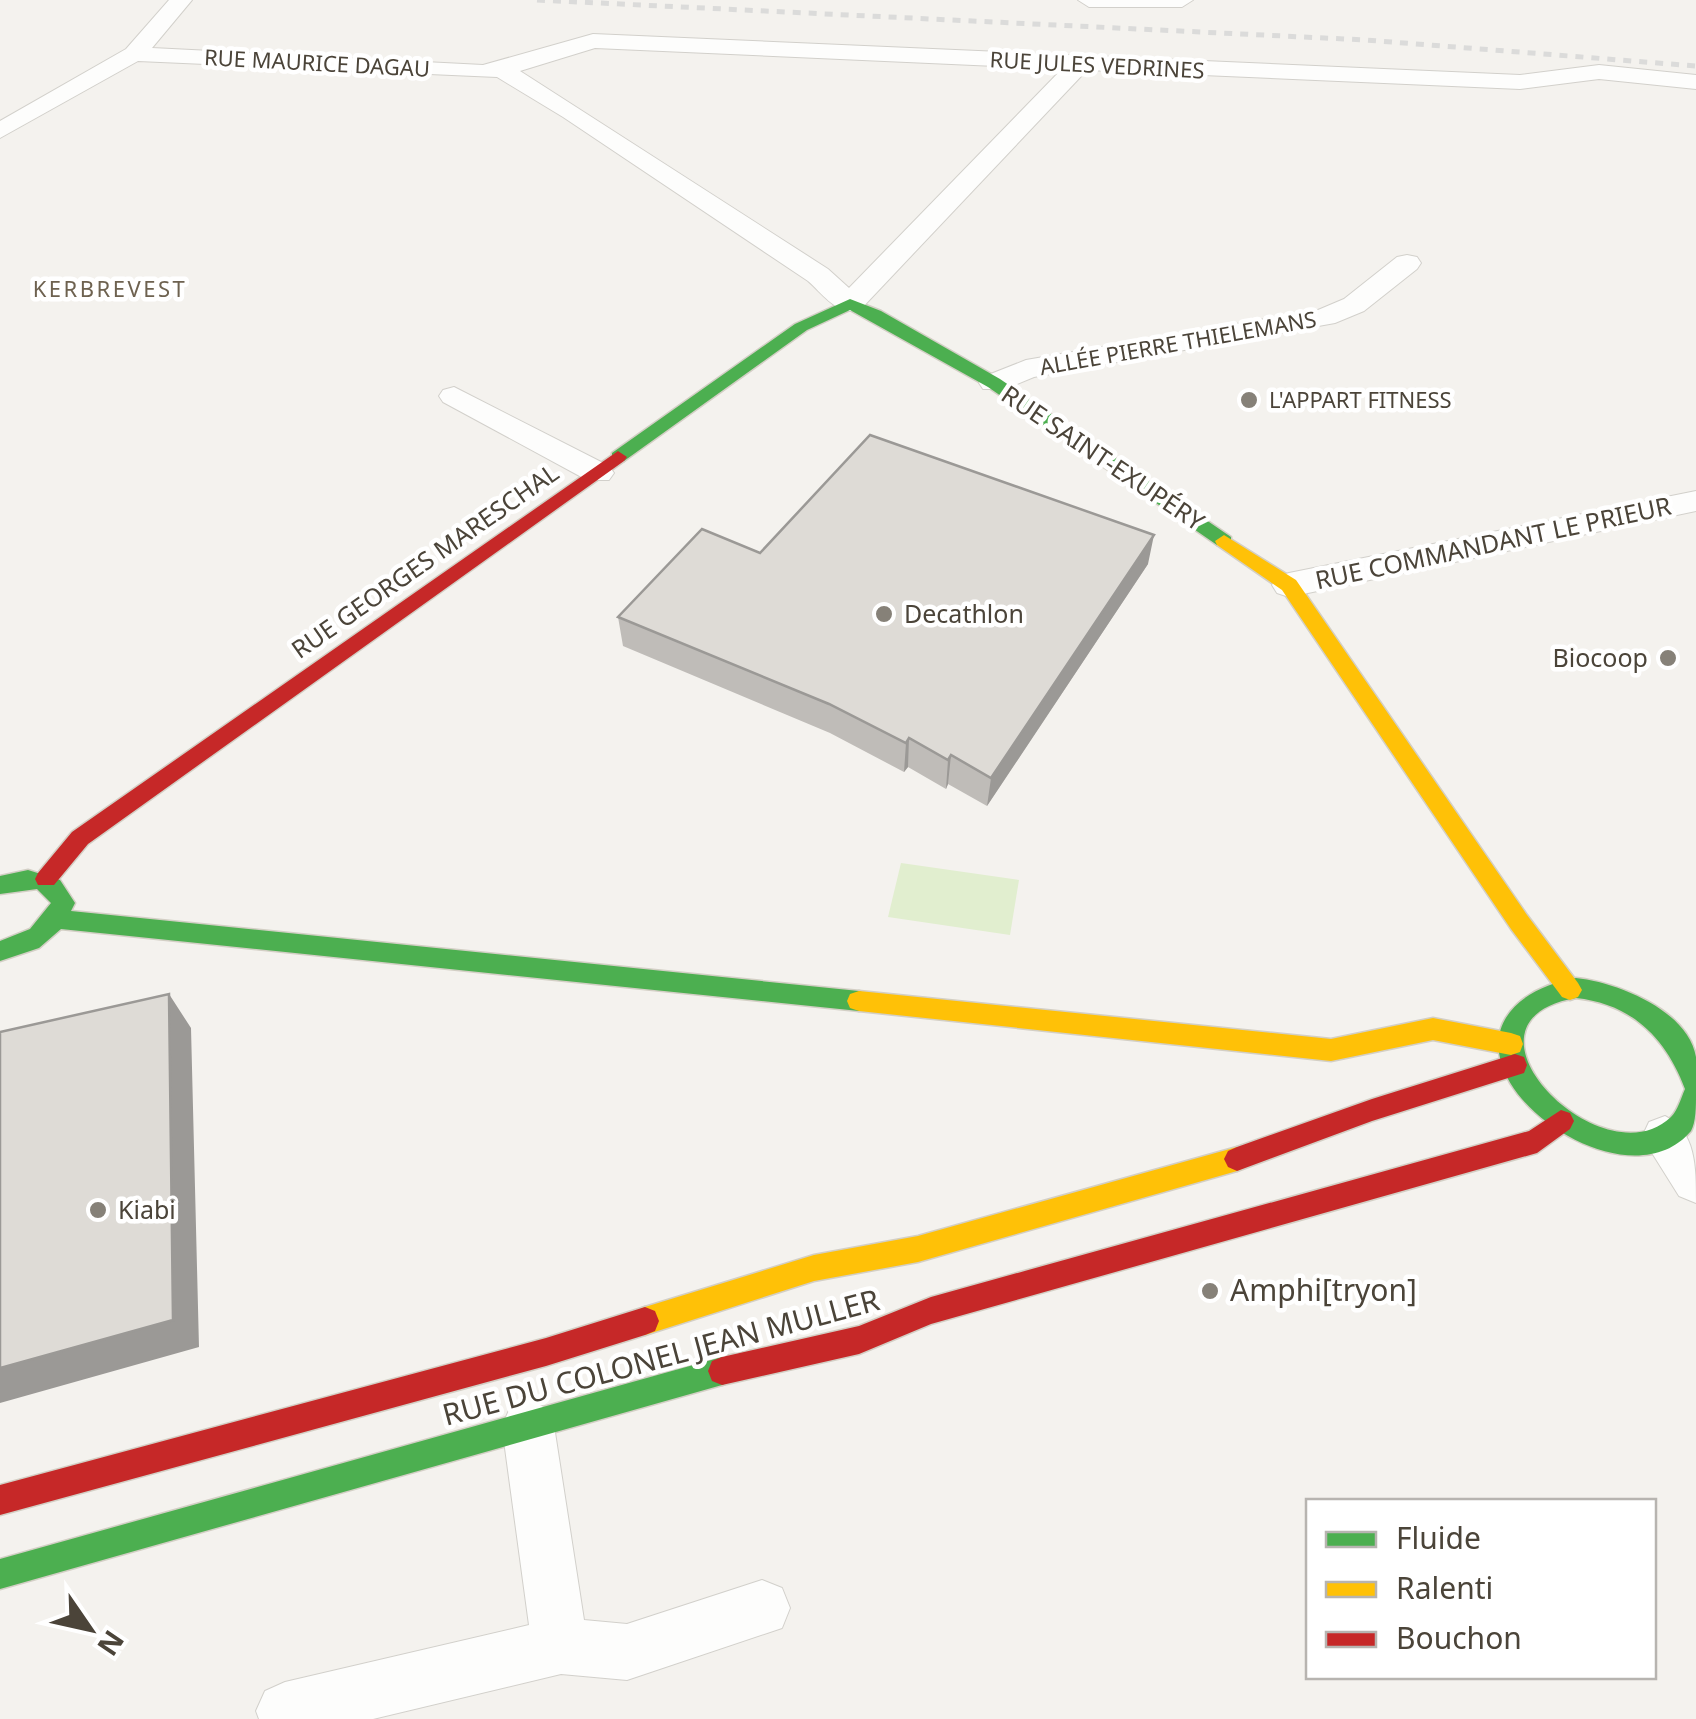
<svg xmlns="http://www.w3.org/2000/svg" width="1696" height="1719" viewBox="0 0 1696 1719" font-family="'Noto Sans',sans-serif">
<rect width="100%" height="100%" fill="#f4f2ee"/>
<path fill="#e1eecf" d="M 901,863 L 1019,880 L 1010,935 L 888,917 Z"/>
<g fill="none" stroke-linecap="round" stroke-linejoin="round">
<g stroke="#d2d0cb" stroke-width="2">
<path id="street" d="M 169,0 L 192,0 L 152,48 L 483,65 L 593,34 L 1520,75 L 1599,65 L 1696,75 L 1696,89 L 1599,79 L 1520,89 L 1087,70 L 860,310 C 837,316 824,295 808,281 L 563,117 L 497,77 L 138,61 L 0,138 L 0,121 L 126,49 ZM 595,48 L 1062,69 L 849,288 L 828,269 L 520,71 Z
M 1078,0 L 1193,0 L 1182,7 L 1089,7 Z
M 1407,255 L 1417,257 L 1421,263 L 1417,269 L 1364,311 L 1335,323 L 1034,377 L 1005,389 L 983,389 L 979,383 L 983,377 L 1026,360 L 1318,310 L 1344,299 L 1397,257 Z
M 454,387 L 609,466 L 614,473 L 609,480 L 587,480 L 443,402 L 439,396 L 443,390 Z
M 1696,491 L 1696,511 L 1289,597 L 1277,593 L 1272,585 L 1277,577 L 1289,573 Z
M 1665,1116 C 1696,1132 1696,1166 1696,1203 L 1679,1196 L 1642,1137 L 1649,1122 Z
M 528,1400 L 546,1408 L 554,1426 L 584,1620 L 627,1624 L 762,1580 L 782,1588 L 790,1608 L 782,1628 L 627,1680 L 561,1674 L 373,1719 L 259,1719 L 256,1711 L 265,1691 L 285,1682 L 529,1625 L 502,1426 L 510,1408 Z"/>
</g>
<g stroke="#d3cfc5" stroke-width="3">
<path id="fast" d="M 850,299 L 881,311 L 1000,379 L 1231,537 L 1231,545 L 1217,545 L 988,387 L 850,310 L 807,330 L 624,461 L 612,461 L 612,453 L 795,324 Z
M 28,870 L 60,880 L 75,903 L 71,911 L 859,991 L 868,994 L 871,1001 L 868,1008 L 859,1011 L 61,929 L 39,948 L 0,961 L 0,941 L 30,929 L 51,903 L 37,889 L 0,894 L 0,876 Z
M 1576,978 C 1616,982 1688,1010 1696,1057 C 1696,1068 1696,1083 1696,1095 C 1696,1106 1696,1122 1691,1131 C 1639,1193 1518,1125 1501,1062 C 1487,1012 1534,985 1576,978 ZM 1576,998 C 1632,1004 1666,1038 1685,1089 C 1681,1098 1678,1110 1671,1117 C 1602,1183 1441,1021 1576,998 Z
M 722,1357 L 732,1361 L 736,1371 L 732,1381 L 722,1385 L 0,1589 L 0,1559 Z"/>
</g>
<g stroke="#d3cfc5" stroke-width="3">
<path id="slow" d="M 1224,535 L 1296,580 L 1527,915 L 1578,983 L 1582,990 L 1578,997 L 1570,1000 L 1562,997 L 1511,929 L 1282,590 L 1217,545 L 1215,541 Z
M 859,991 L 1331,1039 L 1433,1018 L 1511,1033 L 1520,1036 L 1523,1044 L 1520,1052 L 1511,1055 L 1433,1040 L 1331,1061 L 859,1011 L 850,1008 L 847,1001 L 850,994 Z
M 1237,1147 L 1246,1151 L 1250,1159 L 1246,1167 L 1237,1171 L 918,1262 L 814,1281 L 645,1335 L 635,1331 L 631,1321 L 635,1311 L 645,1307 L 814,1255 L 918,1236 Z"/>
</g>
<g stroke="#d3cfc5" stroke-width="3">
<path id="jam" d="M 618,451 L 627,457 L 624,461 L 88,844 L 54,885 L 38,885 L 35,879 L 38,873 L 72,832 Z
M 1515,1054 L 1524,1057 L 1527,1065 L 1524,1073 L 1372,1121 L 1237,1171 L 1228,1167 L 1224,1159 L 1228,1151 L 1237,1147 L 1372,1099 Z
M 1561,1110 L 1570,1113 L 1574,1121 L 1570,1129 L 1537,1153 L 931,1324 L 859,1354 L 722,1385 L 712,1381 L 708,1371 L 712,1361 L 722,1357 L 859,1326 L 931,1297 L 1529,1131 Z
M 645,1307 L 655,1311 L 659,1321 L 655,1331 L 645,1335 L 546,1366 L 0,1515 L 0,1485 L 546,1338 Z"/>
</g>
<use href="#street" fill="#fdfdfc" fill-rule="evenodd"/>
<use href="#fast" fill="#4caf50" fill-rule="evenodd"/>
<use href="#slow" fill="#ffc107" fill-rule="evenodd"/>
<use href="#jam" fill="#c62828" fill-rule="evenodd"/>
<path stroke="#dbdbda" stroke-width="5" stroke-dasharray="8 8" stroke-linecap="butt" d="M 537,0 L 1366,40 L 1696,66"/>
</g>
<path fill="#bfbcb8" d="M 760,553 L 1148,564 L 987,806 L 948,784 L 946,789 L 908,767 L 904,772 L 830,733 L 623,646 L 618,617 Z"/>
<path fill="#9b9996" d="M 1154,535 L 1148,564 L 987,806 L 991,778 Z
M 909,738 L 908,767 L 904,772 L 906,743 Z
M 951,755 L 948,784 L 946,789 L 948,760 Z
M 169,994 L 191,1028 L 199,1347 L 0,1403 L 0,1368 Z"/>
<path fill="#dedbd6" stroke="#9b9996" stroke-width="2.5" d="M 870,435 L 1154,535 L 991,778 L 951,755 L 948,760 L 909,738 L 906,743 L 829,704 L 618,617 L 702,529 L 760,553 Z
M 169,994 L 173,1320 L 0,1368 L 0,1032 Z"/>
<g fill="#868178" stroke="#fff" stroke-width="4">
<circle cx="1249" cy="400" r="10"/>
<circle cx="884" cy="614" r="10"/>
<circle cx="1668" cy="658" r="10"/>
<circle cx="98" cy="1210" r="10"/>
<circle cx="1210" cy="1291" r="10"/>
</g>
<g text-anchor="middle" stroke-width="9" stroke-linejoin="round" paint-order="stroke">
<g font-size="22" fill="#4b4439" stroke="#fff">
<text transform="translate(317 63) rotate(3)" y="8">RUE MAURICE DAGAU</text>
<text transform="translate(1097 65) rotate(3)" y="8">RUE JULES VEDRINES</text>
<text transform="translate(1178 343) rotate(-10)" y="8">ALLÉE PIERRE THIELEMANS</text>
</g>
<g font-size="22" letter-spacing="2.5" fill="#6e6250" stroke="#fff">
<text x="110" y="297">KERBREVEST</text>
</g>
<g font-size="22" fill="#4b4439" stroke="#fff" text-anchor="start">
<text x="1269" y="408">L'APPART FITNESS</text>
</g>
<g font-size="25" fill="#4b4439" stroke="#fff">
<text transform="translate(1103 458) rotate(34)" y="9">RUE SAINT-EXUPÉRY</text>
<text transform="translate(1493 543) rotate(-12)" y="9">RUE COMMANDANT LE PRIEUR</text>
<text transform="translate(425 561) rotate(-35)" y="9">RUE GEORGES MARESCHAL</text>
</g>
<g font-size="25" fill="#4b4439" stroke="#fff" text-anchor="start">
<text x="904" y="623">Decathlon</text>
<text x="1648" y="667" text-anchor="end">Biocoop</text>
<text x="118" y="1219">Kiabi</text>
</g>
<g font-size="30" fill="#4b4439" stroke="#fff" text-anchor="start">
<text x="1230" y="1301">Amphi[tryon]</text>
</g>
<g font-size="30" fill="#4b4439" stroke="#fff">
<text transform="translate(661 1358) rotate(-15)" y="10">RUE DU COLONEL JEAN MULLER</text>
</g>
</g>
<rect x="1306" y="1499" width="350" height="180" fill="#ffffff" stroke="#b7b4b0" stroke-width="2.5"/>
<rect x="1326" y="1532" width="50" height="15" fill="#4caf50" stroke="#b7b4b0" stroke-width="2.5"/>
<text x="1396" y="1549" font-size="30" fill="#4b4439">Fluide</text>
<rect x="1326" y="1582" width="50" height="15" fill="#ffc107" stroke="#b7b4b0" stroke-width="2.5"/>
<text x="1396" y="1599" font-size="30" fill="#4b4439">Ralenti</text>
<rect x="1326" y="1632" width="50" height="15" fill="#c62828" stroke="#b7b4b0" stroke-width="2.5"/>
<text x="1396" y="1649" font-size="30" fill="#4b4439">Bouchon</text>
<g transform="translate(90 1629) rotate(124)" stroke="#ffffff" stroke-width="8" paint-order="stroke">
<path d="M0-8L18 38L0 25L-18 38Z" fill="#4b4439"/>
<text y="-15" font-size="28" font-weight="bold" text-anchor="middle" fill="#4b4439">N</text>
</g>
</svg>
